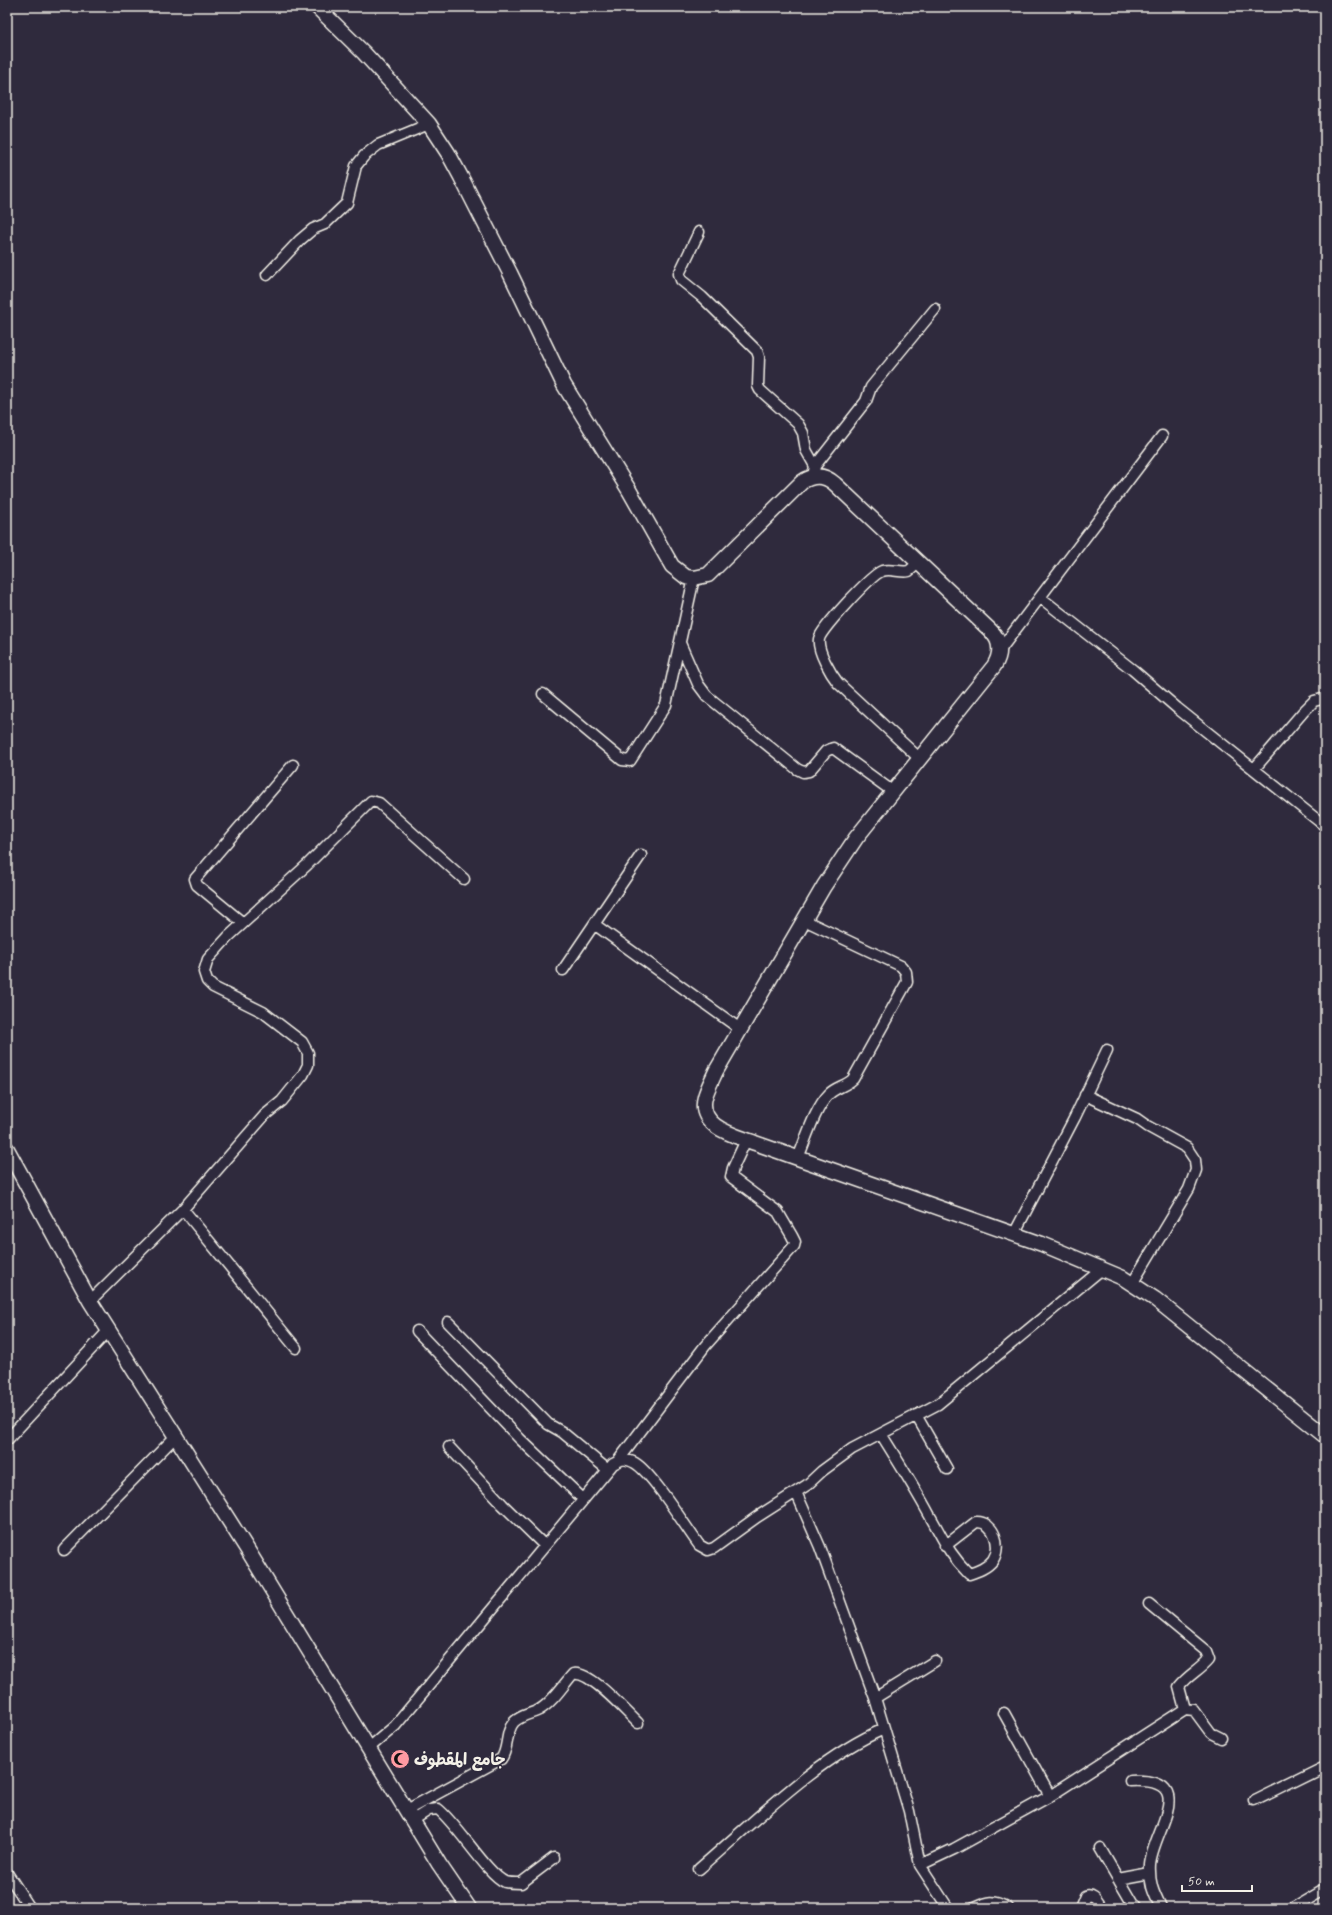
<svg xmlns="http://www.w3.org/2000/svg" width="1332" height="1915" viewBox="0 0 1332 1915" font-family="Mynerve,'Playpen Sans Arabic',sans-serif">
<rect width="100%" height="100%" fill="#2f2a3d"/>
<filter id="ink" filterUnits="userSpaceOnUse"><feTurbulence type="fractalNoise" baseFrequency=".025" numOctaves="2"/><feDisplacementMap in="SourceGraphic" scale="8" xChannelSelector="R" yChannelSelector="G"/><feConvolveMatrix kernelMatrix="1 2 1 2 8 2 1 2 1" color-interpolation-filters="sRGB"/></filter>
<g filter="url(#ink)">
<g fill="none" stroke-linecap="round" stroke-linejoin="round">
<g stroke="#f4f1e8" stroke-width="13">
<path id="street" d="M 699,232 L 679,274 L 681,280 L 702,297 L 757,351 L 759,357 L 758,386 L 760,390 L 798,424 L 803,433 L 806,450 L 815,466 L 813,477
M 267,275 L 300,240 L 313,229 L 325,224 L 347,203 L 356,166 L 364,156 L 378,145 L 429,124
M 815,466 L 866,401 L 871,387 L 935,309
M 918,563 L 909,571 C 900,573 891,568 882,571 C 871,575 821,629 819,639 C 817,651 831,674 838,683 L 919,758
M 1041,598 L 1133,670 L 1177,708 L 1325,826
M 680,643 L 698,684 L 707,696 L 797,769 L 803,772 L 809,771 L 826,751 L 833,748 L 892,791
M 1000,650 L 1162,436
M 543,694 L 622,760 L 630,761 L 666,705 L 694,578
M 1254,769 L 1304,711 L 1314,701 L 1322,699 L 1325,700
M 243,923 L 197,885 L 195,879 L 293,765
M 594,924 L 740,1029
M 563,970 L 641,855
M 1085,1095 L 1137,1119 L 1147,1126 L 1187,1148 L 1195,1160 L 1196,1170 L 1189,1189 L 1132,1284
M 798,1158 C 806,1139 815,1108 829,1094 C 836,1087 846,1086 853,1079 L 907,982 L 906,972 L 901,966 L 804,920
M 183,1209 L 296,1348
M 1014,1234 L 1075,1117 L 1107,1050
M 90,1301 L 183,1209 L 265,1115 L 282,1101 L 303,1075 L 308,1065 L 308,1053 L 302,1042 L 263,1012 L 213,987 L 207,981 L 204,972 L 208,959 L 228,937 L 307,865 L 371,801 L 379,803 L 464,879
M 448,1322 L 548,1424 L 562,1432 L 608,1470
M 417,1331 L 520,1439 L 583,1499
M 916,1415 L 947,1469
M 881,1434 C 898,1461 915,1488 930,1516 C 944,1540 948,1553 969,1574 C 978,1571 987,1568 993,1560 C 1002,1546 994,1521 976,1522 L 945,1546
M 7,1440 L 109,1330
M 449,1447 L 503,1505 L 544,1545
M 618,1461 L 705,1346 L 794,1246 L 795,1242 L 792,1236 L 778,1212 L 731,1177 L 733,1168 L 746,1140
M 796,1492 L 820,1547 L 875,1698 L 909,1811 L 920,1865 L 948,1908
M 64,1550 L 175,1437
M 1149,1604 L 1206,1651 L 1209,1659 C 1200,1670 1188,1675 1179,1687 L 1185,1709
M 875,1698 L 935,1661
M 1004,1713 L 1050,1796
M 369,1748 L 395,1726 L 613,1464 L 623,1459 C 628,1460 632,1461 635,1463 C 653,1474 685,1526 699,1545 L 708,1550 L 714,1548 L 757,1517 L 807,1485 L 822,1471 L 852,1449 L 938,1404 L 1102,1269
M 1130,1781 C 1201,1777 1153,1830 1150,1864 C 1149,1883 1153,1892 1161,1908
M 1254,1801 L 1325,1766
M 407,1810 L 501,1759 C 509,1749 505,1732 514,1722 C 521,1715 531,1714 539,1710 C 553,1702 563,1685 573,1674 C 590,1670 626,1712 638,1723
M 413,1820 L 429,1810 L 438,1809 C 458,1825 487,1874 505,1882 C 509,1883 516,1883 521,1883 L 554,1858
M 1100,1848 L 1135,1908
M 920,1865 L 954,1849 L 1050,1796 L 1185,1709 L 1194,1710 L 1211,1733 L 1221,1738
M 699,1869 C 755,1821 817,1758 884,1729
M 7,1873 L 30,1908
M 1118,1879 L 1150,1873
M 974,1908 C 988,1902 994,1899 1008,1908
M 1080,1908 L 1085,1896 C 1094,1893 1097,1901 1102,1908
M 1291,1908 L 1325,1888"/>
</g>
<g stroke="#f4f1e8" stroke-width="17">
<path id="secondary" d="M 317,7 L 364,53 L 429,124 L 448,153 L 461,177 L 510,273 L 564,385 L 629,490 L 672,566 L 686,577 L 694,578 L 708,575 L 802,482 C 814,474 825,475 835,484 L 990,630 C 1001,640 1002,653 994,666 L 856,838 L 824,886 L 716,1071 C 712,1080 707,1089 705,1097 C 697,1127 734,1135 755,1143 L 1042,1244 L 1123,1278 L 1155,1299 L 1325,1436
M 7,1149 L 90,1301 L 247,1549 L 439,1864 L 469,1908"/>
</g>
<use href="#street" stroke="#2f2a3d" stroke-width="10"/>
<use href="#secondary" stroke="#2f2a3d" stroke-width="14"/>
</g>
</g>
<defs>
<g id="mosque-disc" transform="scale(1)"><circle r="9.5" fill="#ff9aa2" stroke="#2f2a3d"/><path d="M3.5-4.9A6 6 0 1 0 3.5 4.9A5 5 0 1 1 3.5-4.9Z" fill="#111"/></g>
</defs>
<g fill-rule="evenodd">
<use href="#mosque-disc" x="400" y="1759"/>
</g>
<g text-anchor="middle" stroke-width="3" stroke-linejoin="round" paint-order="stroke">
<g font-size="16" font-weight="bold" fill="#f4f1e8" stroke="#2f2a3d" text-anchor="start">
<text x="414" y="1765">جامع المقطوف</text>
</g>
</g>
<rect width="1332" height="1915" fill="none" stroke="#2f2a3d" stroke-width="24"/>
<rect x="12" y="12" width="1308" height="1891" fill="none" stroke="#f4f1e8" stroke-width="1.5" filter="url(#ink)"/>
<path d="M1182 1885v6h70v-6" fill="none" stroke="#f4f1e8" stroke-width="2"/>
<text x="1188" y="1885" font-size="12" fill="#f4f1e8" stroke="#2f2a3d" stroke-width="3" paint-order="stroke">50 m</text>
</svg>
